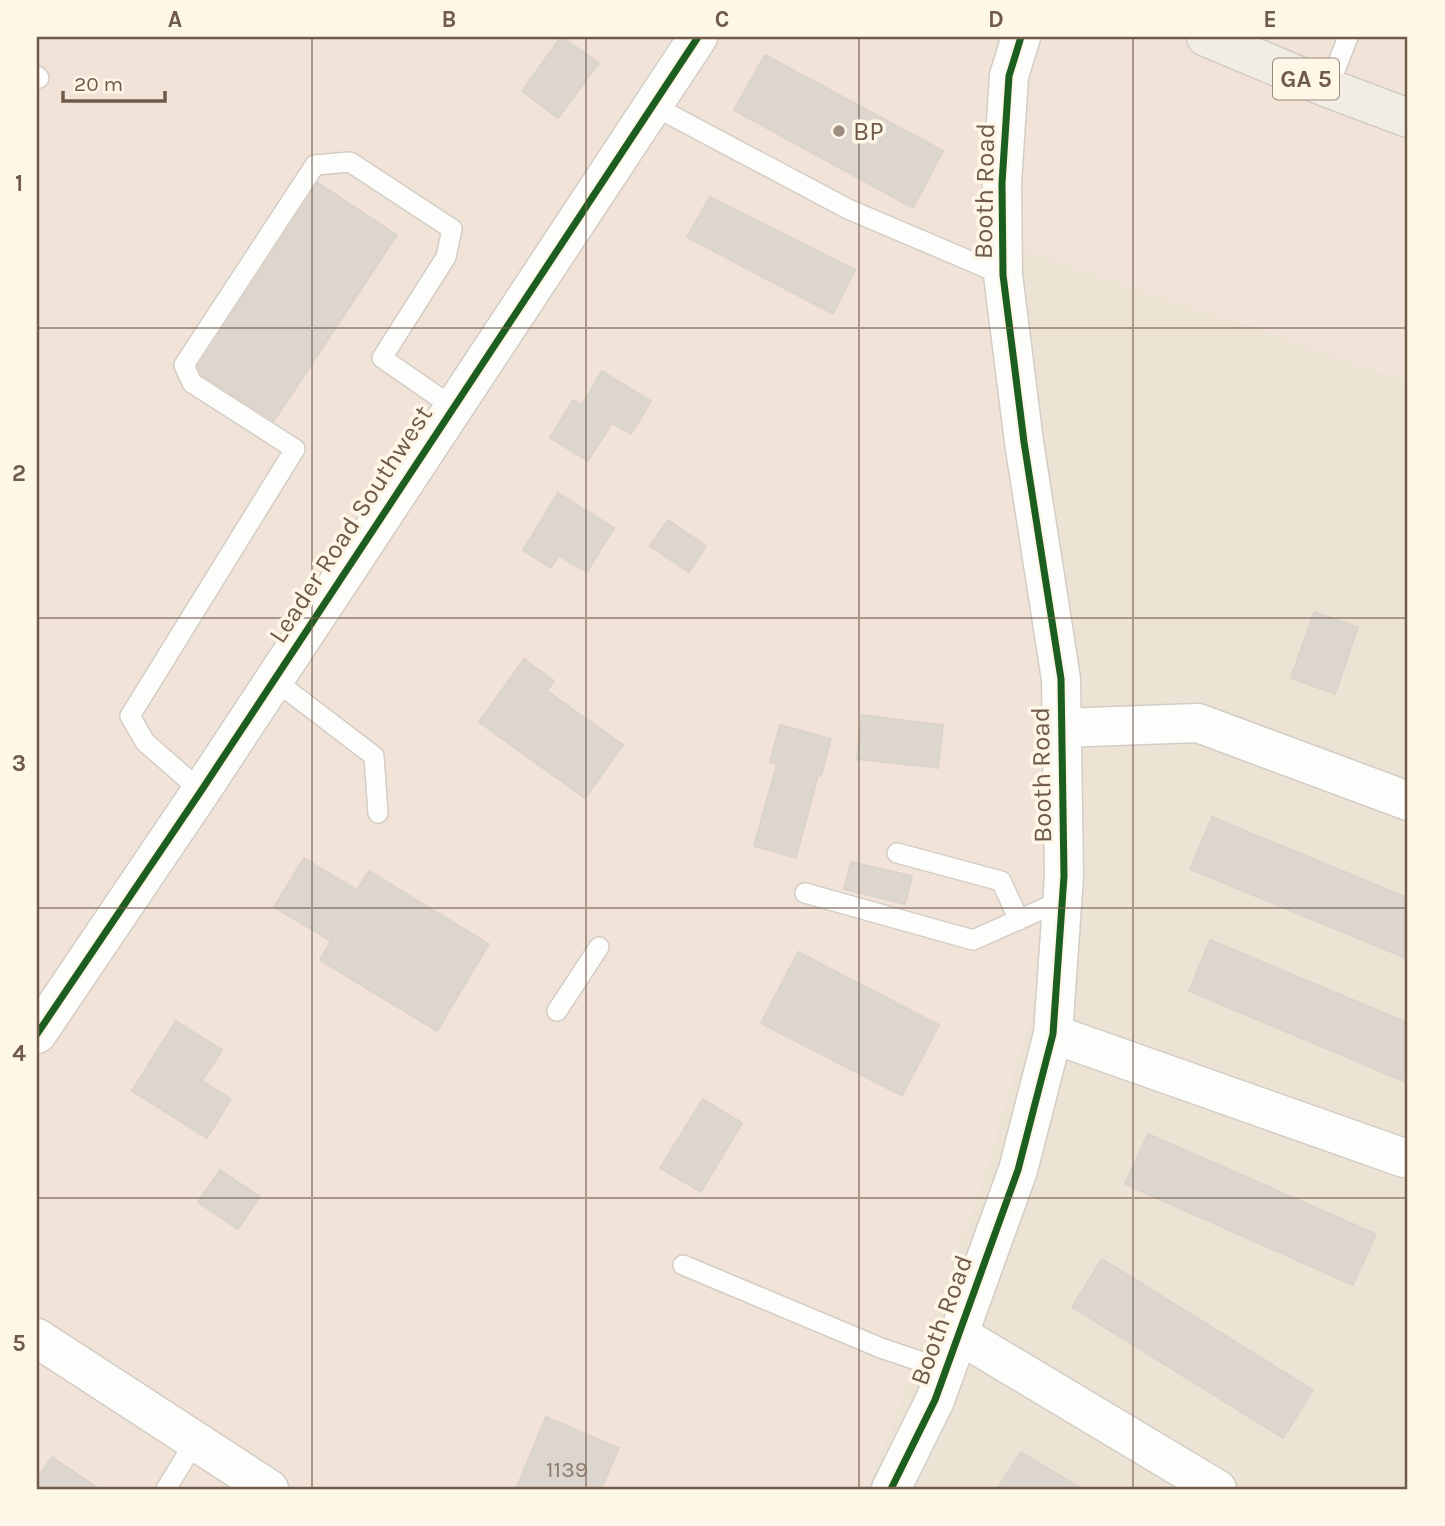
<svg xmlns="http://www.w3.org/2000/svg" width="1445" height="1526" viewBox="0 0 1445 1526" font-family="Karla,sans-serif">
<rect width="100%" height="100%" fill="#f4f0e8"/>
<path fill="#ede3d5" d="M 1009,243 L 1408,380 L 1408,1489 L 867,1489 L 984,1175 L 1067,885 L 1040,684 Z"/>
<path fill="#f2e3d8" d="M 37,37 L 1408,37 L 1408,380 L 1009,244 L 1040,684 L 1067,885 L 984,1175 L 867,1489 L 37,1489 Z"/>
<path fill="#ddd6ce" stroke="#dcd3ca" stroke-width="2" d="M 561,37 L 599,63 L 558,118 L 522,91 Z
M 765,55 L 943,151 L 913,208 L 734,110 Z
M 318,183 L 397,235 L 274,421 L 202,375 L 198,366 Z
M 710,197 L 855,270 L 833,314 L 687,237 Z
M 602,371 L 651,401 L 631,434 L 612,423 L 588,461 L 550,438 L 573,400 L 582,405 Z
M 558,493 L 614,528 L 587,572 L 559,556 L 551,568 L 523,550 Z
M 668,520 L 706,546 L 689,572 L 650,546 Z
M 1314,612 L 1358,627 L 1335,694 L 1291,678 Z
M 524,659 L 554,681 L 547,691 L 623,745 L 585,798 L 479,722 Z
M 862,715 L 943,725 L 938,768 L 857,759 Z
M 780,725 L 831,739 L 821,776 L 818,775 L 796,858 L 754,846 L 777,764 L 770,762 Z
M 1212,817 L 1408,898 L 1408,959 L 1190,869 Z
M 304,858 L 357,890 L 369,871 L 489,944 L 437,1031 L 320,960 L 331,941 L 274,907 Z
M 851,862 L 912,876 L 905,904 L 844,889 Z
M 1210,940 L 1408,1023 L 1408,1083 L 1189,991 Z
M 798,952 L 939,1025 L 902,1096 L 761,1023 Z
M 176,1021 L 222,1050 L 202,1081 L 231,1099 L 207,1138 L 132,1091 Z
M 703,1099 L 742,1123 L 701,1192 L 660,1168 Z
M 1148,1134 L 1376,1234 L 1353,1285 L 1125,1184 Z
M 220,1170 L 260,1197 L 238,1229 L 198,1202 Z
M 1102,1259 L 1313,1390 L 1283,1438 L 1072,1307 Z
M 546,1417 L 619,1448 L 601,1489 L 516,1489 Z
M 1021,1452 L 1082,1489 L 997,1489 Z
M 52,1457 L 99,1489 L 37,1489 L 37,1479 Z"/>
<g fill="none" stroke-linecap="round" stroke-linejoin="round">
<g stroke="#d3cdc6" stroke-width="22">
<path id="lane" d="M 37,76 L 39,78
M 1328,88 L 1348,37
M 652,105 L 848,209 L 1003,275
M 273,679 L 374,756 L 378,813
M 201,791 L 145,742 L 130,716 L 295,449 L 192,383 L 184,365 L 315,165 L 350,162 L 452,229 L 446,257 L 382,358 L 453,407
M 897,853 L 1001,881 L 1019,920
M 805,893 L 973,940 L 1063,900
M 557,1011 L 599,947
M 683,1265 L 881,1348 L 946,1370
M 166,1489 L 196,1440"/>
</g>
<g stroke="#d3cdc6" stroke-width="41">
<path id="street" d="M 1062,728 L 1198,723 L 1408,801
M 37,1034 L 201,791 L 698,37
M 1053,1034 L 1404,1158
M 958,1334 L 1217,1489
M 891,1489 L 935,1400 L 1018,1170 L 1053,1034 L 1064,876 L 1061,679 L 1024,442 L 1003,275 L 1002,183 L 1009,76 L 1021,37"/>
</g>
<g stroke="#d3ccc4" stroke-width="41">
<path id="secondary" d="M 37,1338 L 269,1489"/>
</g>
<g stroke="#d3ccc5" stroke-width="41">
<path id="primary" d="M 1206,37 L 1328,88 L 1408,118"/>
</g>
<use href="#lane" stroke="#fdfdfc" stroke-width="19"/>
<use href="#street" stroke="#fdfdfc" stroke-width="38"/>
<use href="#secondary" stroke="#fdfdfc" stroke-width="38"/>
<use href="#primary" stroke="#f1ede4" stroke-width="38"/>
<g stroke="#fef6e7" stroke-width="11">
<path id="cycleway" d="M 37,1034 L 201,791 L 698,37
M 891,1489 L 935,1400 L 1018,1170 L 1053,1034 L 1064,876 L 1061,679 L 1024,442 L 1003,275 L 1002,183 L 1009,76 L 1021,37"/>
</g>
<use href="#cycleway" stroke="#1b5e20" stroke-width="7"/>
</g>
<path fill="none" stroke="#705a4a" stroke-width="2" stroke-opacity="0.55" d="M 312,37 L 312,1489M 586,37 L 586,1489M 859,37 L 859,1489M 1133,37 L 1133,1489M 37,328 L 1408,328M 37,618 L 1408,618M 37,908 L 1408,908M 37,1198 L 1408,1198"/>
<circle fill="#9e8e81" stroke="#fef6e7" stroke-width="2.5" cx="839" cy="131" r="7"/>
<g text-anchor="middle" stroke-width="7" stroke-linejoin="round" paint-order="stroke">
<g font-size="23" fill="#8e7c6e">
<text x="567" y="1477">1139</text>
</g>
<rect fill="#fef6e7" stroke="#9b8979" stroke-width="2" x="1273" y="58.5" width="66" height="41" rx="5"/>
<g font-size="24" font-weight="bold" fill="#705a4a">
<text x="1306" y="87">GA 5</text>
</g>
<g font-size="26" fill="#705a4a" stroke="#fef6e7" text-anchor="start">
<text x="853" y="140">BP</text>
</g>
<g font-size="26" fill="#705a4a" stroke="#fef6e7">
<text transform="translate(984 191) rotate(-89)" y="9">Booth Road</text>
<text transform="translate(350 524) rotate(-57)" y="9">Leader Road Southwest</text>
<text transform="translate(1041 775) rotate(-91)" y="9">Booth Road</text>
<text transform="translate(941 1320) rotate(-70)" y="9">Booth Road</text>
</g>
</g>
<rect width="1445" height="1526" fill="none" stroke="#fef6e7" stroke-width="77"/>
<path d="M63 91v10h102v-10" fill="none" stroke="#705a4a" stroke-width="3.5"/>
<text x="74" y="91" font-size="21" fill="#705a4a" stroke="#fef6e7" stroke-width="5" paint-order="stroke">20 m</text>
<rect x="38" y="38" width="1368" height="1450" fill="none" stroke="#705a4a" stroke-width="2.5"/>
<g font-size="23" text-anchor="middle" font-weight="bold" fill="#705a4a">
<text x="175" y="27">A</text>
<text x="449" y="27">B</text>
<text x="722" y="27">C</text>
<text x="996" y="27">D</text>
<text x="1270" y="27">E</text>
<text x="19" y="191">1</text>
<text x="19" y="481">2</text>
<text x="19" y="771">3</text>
<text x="19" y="1061">4</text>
<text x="19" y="1351">5</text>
</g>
</svg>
